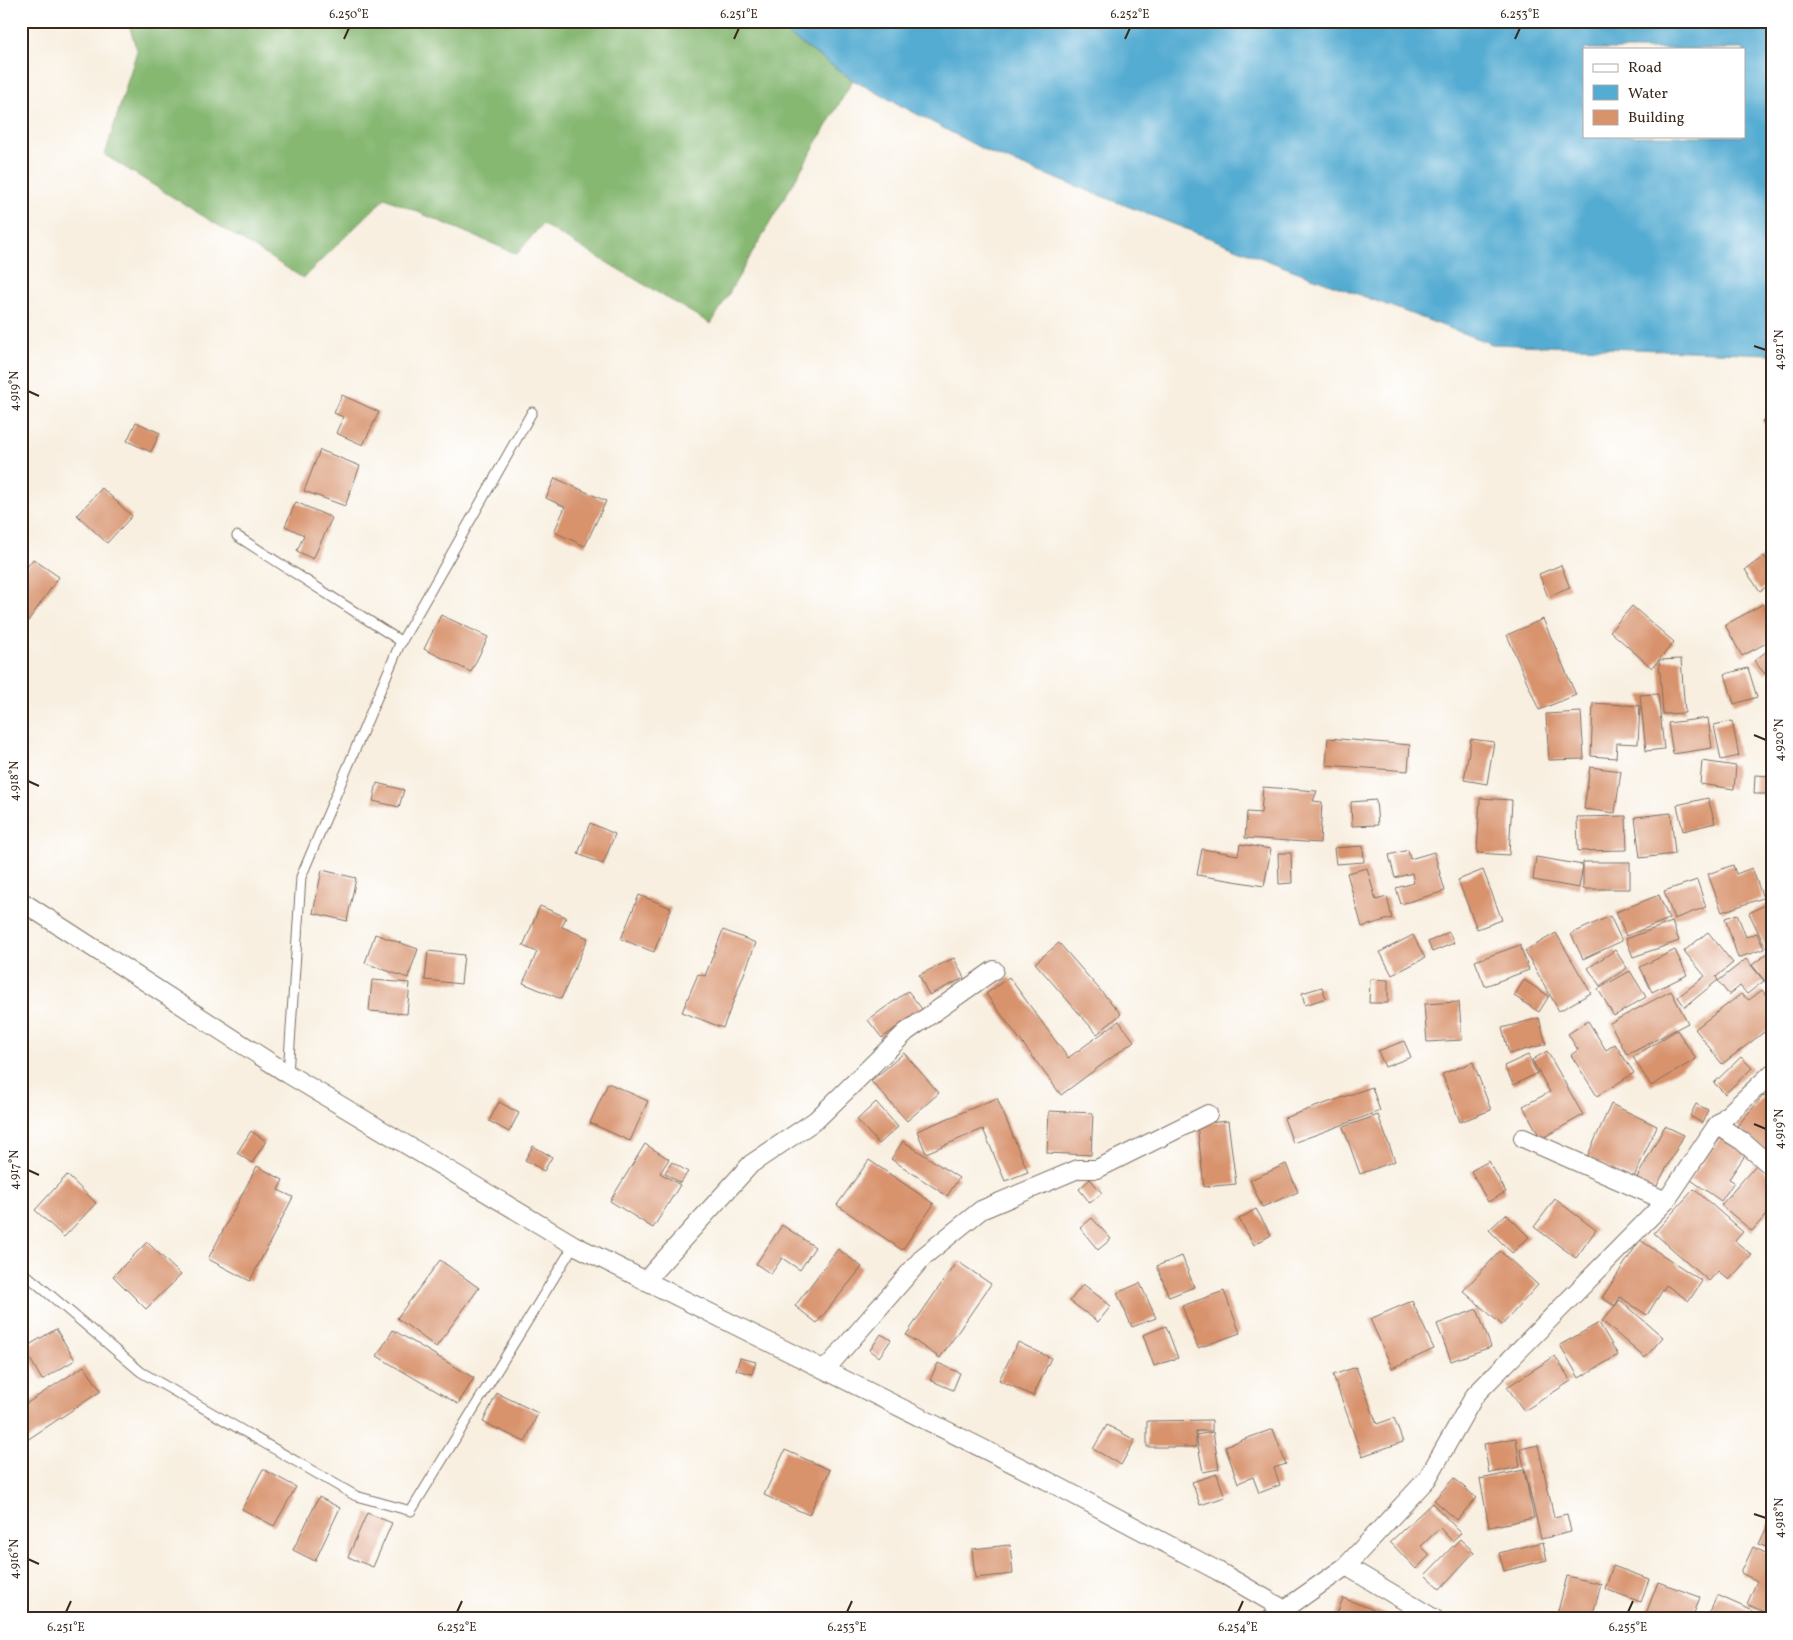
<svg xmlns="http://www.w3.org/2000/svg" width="1793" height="1640" viewBox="0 0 1793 1640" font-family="Vollkorn,serif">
<rect width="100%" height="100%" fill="#fff"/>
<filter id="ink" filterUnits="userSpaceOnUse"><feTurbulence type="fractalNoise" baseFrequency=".02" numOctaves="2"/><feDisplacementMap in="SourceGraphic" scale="10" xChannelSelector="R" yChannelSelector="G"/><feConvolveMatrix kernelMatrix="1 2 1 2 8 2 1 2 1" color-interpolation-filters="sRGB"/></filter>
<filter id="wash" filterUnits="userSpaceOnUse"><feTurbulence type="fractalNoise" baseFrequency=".0096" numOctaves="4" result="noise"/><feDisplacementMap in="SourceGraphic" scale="20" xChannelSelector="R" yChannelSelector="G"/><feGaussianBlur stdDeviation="1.12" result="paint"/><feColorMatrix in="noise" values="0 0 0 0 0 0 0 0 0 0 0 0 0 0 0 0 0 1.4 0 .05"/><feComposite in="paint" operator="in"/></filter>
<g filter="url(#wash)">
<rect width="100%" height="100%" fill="#f8efe0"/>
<path fill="#86b872" stroke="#607148" d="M 128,21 L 769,21 L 853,80 L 711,324 L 542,224 L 517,254 L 385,198 L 303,278 L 105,155 L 137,51 Z"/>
<path fill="#55acd2" stroke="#486b78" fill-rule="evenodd" d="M 769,21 L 1772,21 L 1772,354 L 1492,344 L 1282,266 L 990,153 L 853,80 ZM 1584,49 L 1744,49 L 1744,136 L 1584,136 Z"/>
<g id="blocks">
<path fill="#d8936d" d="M 342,395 L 379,412 L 363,445 L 336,433 L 343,417 L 334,413 Z
M 1772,413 L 1772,432 L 1762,421 Z
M 136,422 L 160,433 L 151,452 L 127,441 Z
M 320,450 L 360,466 L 345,506 L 304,491 Z
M 555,478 L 606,501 L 585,546 L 554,532 L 565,507 L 546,498 Z
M 102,488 L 132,516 L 107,543 L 77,515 Z
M 296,502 L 332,518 L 313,559 L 297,551 L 304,535 L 285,526 Z
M 1764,556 L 1772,567 L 1772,583 L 1760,591 L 1745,570 Z
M 33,559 L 59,577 L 21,631 L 21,575 Z
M 1561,565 L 1570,588 L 1548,597 L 1539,574 Z
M 1763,604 L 1772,620 L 1772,640 L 1742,656 L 1725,625 Z
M 1632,606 L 1674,642 L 1652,668 L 1610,631 Z
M 441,615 L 488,637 L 471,672 L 424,649 Z
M 1543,619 L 1576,695 L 1539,710 L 1507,635 Z
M 1772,647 L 1772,668 L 1765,674 L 1754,661 Z
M 1681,659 L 1685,713 L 1663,714 L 1659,660 Z
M 1748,668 L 1757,697 L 1734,704 L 1725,674 Z
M 1658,694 L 1664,749 L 1646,751 L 1640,695 Z
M 1593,703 L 1640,706 L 1638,744 L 1617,743 L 1616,758 L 1591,756 Z
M 1581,712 L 1584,759 L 1549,760 L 1546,714 Z
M 1708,718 L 1712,748 L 1673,754 L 1668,723 Z
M 1732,721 L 1739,756 L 1721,760 L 1714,725 Z
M 1328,738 L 1410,745 L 1408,771 L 1326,765 Z
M 1471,739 L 1494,742 L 1487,784 L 1464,780 Z
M 1702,761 L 1736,766 L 1734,789 L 1700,784 Z
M 1590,767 L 1621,771 L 1615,813 L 1584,809 Z
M 1755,775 L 1772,776 L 1772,794 L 1754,794 Z
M 377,783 L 404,790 L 399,807 L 373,801 Z
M 1263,787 L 1317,791 L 1313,801 L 1322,802 L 1320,843 L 1245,838 L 1247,812 L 1261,813 Z
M 1480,798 L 1512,800 L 1509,855 L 1477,853 Z
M 1708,798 L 1715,823 L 1683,831 L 1677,805 Z
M 1376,800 L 1378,825 L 1352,826 L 1351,802 Z
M 1671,813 L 1675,854 L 1640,858 L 1635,817 Z
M 1626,816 L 1627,850 L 1578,851 L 1577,817 Z
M 590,823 L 615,834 L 603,864 L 578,854 Z
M 1240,844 L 1271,849 L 1264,886 L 1197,875 L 1202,849 L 1238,855 Z
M 1363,846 L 1364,862 L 1336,864 L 1334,848 Z
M 1408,850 L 1410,859 L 1434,852 L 1445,891 L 1401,904 L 1396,888 L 1414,883 L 1412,873 L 1395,878 L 1389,855 Z
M 1278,853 L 1291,853 L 1292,883 L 1279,884 Z
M 1536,857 L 1583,865 L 1579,888 L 1533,880 Z
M 1583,862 L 1630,862 L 1630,889 L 1583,889 Z
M 1733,865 L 1736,874 L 1752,868 L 1763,898 L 1722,912 L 1708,874 Z
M 1367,868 L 1376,900 L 1387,897 L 1392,918 L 1362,927 L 1347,873 Z
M 322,870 L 356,878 L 347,921 L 313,913 Z
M 1483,870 L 1502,920 L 1477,929 L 1458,880 Z
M 1697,880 L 1706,907 L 1674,919 L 1664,891 Z
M 639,895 L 671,908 L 654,952 L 621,939 Z
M 1659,895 L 1669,919 L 1626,936 L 1616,912 Z
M 1767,904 L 1772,914 L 1772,946 L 1766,948 L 1749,913 Z
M 540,906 L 566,917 L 562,927 L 588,938 L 561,999 L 523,983 L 537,952 L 523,946 Z
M 1737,914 L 1746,937 L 1757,933 L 1764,949 L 1738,958 L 1725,918 Z
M 1610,916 L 1622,941 L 1583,959 L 1571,934 Z
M 1672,922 L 1679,941 L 1633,957 L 1626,939 Z
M 723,930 L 756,943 L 723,1028 L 682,1012 L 698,974 L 705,976 Z
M 1449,932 L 1454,943 L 1432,952 L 1428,942 Z
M 1708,932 L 1733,963 L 1716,977 L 1718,980 L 1685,1007 L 1678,997 L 1705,976 L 1684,951 Z
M 1556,933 L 1591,993 L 1559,1011 L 1525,951 Z
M 375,934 L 418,949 L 408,978 L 365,963 Z
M 1413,935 L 1425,958 L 1392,975 L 1380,952 Z
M 1059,943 L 1121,1014 L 1097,1034 L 1035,963 Z
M 1520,945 L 1529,970 L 1485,986 L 1475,961 Z
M 1615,950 L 1627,968 L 1600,986 L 1588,968 Z
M 1675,950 L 1687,975 L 1652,992 L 1640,967 Z
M 1772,950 L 1772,990 L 1752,965 Z
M 428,951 L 464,955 L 461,984 L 425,980 Z
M 954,958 L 964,978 L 929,995 L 919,975 Z
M 1746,959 L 1764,981 L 1747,994 L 1740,986 L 1729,995 L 1718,981 Z
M 1630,971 L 1646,997 L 1614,1016 L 1598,989 Z
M 1009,977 L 1068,1058 L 1119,1021 L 1134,1041 L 1061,1095 L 986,994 Z
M 1370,979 L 1388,980 L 1388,1003 L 1369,1003 Z
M 372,980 L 410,983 L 407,1014 L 369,1011 Z
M 1524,980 L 1549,996 L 1539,1012 L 1514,996 Z
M 1322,987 L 1326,998 L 1305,1005 L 1302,993 Z
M 1762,990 L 1772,1003 L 1772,1026 L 1722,1064 L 1695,1029 L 1741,994 L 1749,1000 Z
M 908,991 L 922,1009 L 882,1038 L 868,1020 Z
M 1671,991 L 1688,1023 L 1627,1055 L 1610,1023 Z
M 1459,1002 L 1462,1040 L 1427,1042 L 1424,1004 Z
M 1539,1018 L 1546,1044 L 1509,1054 L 1502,1028 Z
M 1588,1021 L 1606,1050 L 1615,1044 L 1634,1073 L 1597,1096 L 1571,1055 L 1578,1050 L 1568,1034 Z
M 1677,1030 L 1696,1059 L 1651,1086 L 1633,1057 Z
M 1404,1041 L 1411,1057 L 1385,1067 L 1378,1051 Z
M 1547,1051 L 1583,1115 L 1541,1139 L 1523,1106 L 1550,1092 L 1532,1060 Z
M 904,1053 L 939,1093 L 907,1121 L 871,1081 Z
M 1528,1055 L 1537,1073 L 1514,1085 L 1504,1066 Z
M 1741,1057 L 1752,1068 L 1725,1094 L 1714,1083 Z
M 1473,1062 L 1491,1110 L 1460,1122 L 1442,1074 Z
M 608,1083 L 648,1101 L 630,1141 L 590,1123 Z
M 1372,1087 L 1380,1111 L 1293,1143 L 1284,1118 Z
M 1764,1095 L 1772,1102 L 1772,1156 L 1737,1126 Z
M 997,1098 L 1028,1172 L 1005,1181 L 983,1129 L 926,1153 L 917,1131 Z
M 499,1102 L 519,1113 L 509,1132 L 489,1121 Z
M 876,1102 L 898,1127 L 879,1144 L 857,1120 Z
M 1611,1104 L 1657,1126 L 1633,1179 L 1587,1157 Z
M 1696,1104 L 1708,1110 L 1702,1123 L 1690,1116 Z
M 1049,1111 L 1093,1113 L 1091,1155 L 1047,1153 Z
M 1378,1115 L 1395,1161 L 1360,1174 L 1343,1127 Z
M 1228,1121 L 1236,1184 L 1204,1187 L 1197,1124 Z
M 1665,1126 L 1684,1135 L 1653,1193 L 1634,1183 Z
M 251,1131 L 266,1141 L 252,1163 L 237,1153 Z
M 1721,1137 L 1746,1154 L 1729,1179 L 1734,1182 L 1721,1201 L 1691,1180 Z
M 903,1141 L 959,1178 L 947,1196 L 891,1159 Z
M 645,1144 L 669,1159 L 660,1173 L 680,1185 L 653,1228 L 610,1201 Z
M 533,1146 L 552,1157 L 544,1171 L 525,1160 Z
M 869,1160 L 934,1204 L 902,1250 L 837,1205 Z
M 1489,1161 L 1506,1192 L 1488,1202 L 1471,1171 Z
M 672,1162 L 688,1172 L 680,1183 L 665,1173 Z
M 1286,1164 L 1298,1192 L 1262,1207 L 1250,1180 Z
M 1756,1165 L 1772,1178 L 1772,1208 L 1752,1231 L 1721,1205 Z
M 257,1166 L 283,1180 L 278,1190 L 293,1197 L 250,1281 L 208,1259 Z
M 67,1175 L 96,1203 L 64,1237 L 35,1210 Z
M 1090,1179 L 1102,1193 L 1090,1203 L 1079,1189 Z
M 1694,1189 L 1743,1232 L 1735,1241 L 1752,1255 L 1729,1280 L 1718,1271 L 1709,1281 L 1654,1233 Z
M 1555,1199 L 1596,1230 L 1576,1258 L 1534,1227 Z
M 1256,1209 L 1271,1235 L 1254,1245 L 1239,1219 Z
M 1506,1214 L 1529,1237 L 1512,1253 L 1489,1230 Z
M 1092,1218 L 1111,1239 L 1098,1250 L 1080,1228 Z
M 782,1225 L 815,1247 L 800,1270 L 782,1258 L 771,1274 L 756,1264 Z
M 1640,1240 L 1702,1281 L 1689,1301 L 1666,1285 L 1647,1315 L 1620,1297 L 1615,1306 L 1602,1298 Z
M 147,1242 L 181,1275 L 146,1309 L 113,1276 Z
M 838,1249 L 862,1267 L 817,1323 L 795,1306 Z
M 1500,1251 L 1538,1285 L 1502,1325 L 1463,1291 Z
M 1182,1256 L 1194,1287 L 1169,1297 L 1157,1266 Z
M 440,1260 L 479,1288 L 436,1347 L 397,1318 Z
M 957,1261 L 991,1284 L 940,1358 L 906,1335 Z
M 1140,1283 L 1156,1318 L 1132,1327 L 1117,1293 Z
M 1083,1284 L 1111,1306 L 1098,1322 L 1070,1301 Z
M 1224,1291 L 1240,1333 L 1198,1348 L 1182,1306 Z
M 1620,1300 L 1663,1337 L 1645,1358 L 1602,1321 Z
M 1412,1301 L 1434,1349 L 1392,1368 L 1370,1319 Z
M 1477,1309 L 1491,1347 L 1451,1361 L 1437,1324 Z
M 1599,1323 L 1618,1355 L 1579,1378 L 1560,1345 Z
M 1166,1326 L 1178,1358 L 1154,1366 L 1143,1335 Z
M 56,1329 L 75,1360 L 42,1380 L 24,1348 Z
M 393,1330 L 474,1378 L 458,1404 L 377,1356 Z
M 881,1334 L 891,1340 L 879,1357 L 870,1350 Z
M 1018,1342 L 1051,1358 L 1033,1396 L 999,1380 Z
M 1555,1356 L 1571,1381 L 1524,1411 L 1507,1387 Z
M 740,1358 L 756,1362 L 752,1374 L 736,1370 Z
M 938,1363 L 960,1373 L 953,1390 L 930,1380 Z
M 84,1366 L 101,1391 L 27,1440 L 21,1432 L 21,1407 Z
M 1356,1367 L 1377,1424 L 1394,1418 L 1403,1442 L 1362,1456 L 1333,1375 Z
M 497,1393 L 538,1413 L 525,1442 L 483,1422 Z
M 1212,1420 L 1212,1431 L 1196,1431 L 1196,1447 L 1147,1447 L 1147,1421 Z
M 1107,1425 L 1135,1440 L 1121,1465 L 1093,1449 Z
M 1273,1429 L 1286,1464 L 1274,1468 L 1280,1485 L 1259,1493 L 1253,1477 L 1238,1483 L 1225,1446 Z
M 1213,1432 L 1219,1469 L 1203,1472 L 1196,1435 Z
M 1516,1438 L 1520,1467 L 1489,1473 L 1484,1444 Z
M 1538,1445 L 1554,1517 L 1567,1514 L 1571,1532 L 1541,1539 L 1520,1449 Z
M 785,1450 L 830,1470 L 809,1515 L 764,1495 Z
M 263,1469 L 296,1487 L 274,1526 L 242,1509 Z
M 1524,1470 L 1534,1518 L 1489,1527 L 1480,1479 Z
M 1217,1474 L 1225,1497 L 1200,1505 L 1192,1482 Z
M 1454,1478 L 1476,1498 L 1457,1520 L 1434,1500 Z
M 319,1497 L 340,1508 L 315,1561 L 293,1550 Z
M 1432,1503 L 1461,1533 L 1452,1541 L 1440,1528 L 1421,1546 L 1430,1555 L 1416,1569 L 1390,1542 Z
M 367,1513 L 392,1523 L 373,1567 L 348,1557 Z
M 1772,1516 L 1772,1550 L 1759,1544 Z
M 1460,1539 L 1474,1552 L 1440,1589 L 1425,1575 Z
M 1543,1542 L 1547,1560 L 1504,1571 L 1499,1553 Z
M 1010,1545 L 1013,1574 L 975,1578 L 972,1549 Z
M 1753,1547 L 1772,1556 L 1772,1616 L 1747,1604 L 1757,1581 L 1741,1573 Z
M 1613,1566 L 1649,1579 L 1641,1602 L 1605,1589 Z
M 1567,1576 L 1601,1584 L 1592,1619 L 1556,1619 Z
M 1658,1582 L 1700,1597 L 1692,1619 L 1644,1619 Z
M 1717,1595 L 1753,1611 L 1749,1619 L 1706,1619 Z
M 1343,1598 L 1392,1617 L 1391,1619 L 1335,1619 Z"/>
</g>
</g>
<g filter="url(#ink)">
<use href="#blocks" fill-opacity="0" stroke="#7d6f62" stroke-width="1"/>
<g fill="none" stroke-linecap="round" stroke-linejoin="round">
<g stroke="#7d6f62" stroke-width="11">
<path id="service" d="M 237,536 L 402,642
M 288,1074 L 301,877 L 399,646 L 532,412
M 29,1277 L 141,1372 L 356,1496 L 411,1511 L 574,1245"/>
</g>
<g stroke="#7d6f62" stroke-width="20">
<path id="minor" d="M 21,901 L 288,1074 L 574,1245 L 1046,1480 L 1218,1571 L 1285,1610 L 1286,1619
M 1717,1125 L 1742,1141 L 1772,1167
M 1523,1138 L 1666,1201
M 645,1281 L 751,1164 L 816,1120 L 906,1032 L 994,970
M 825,1370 L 924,1256 L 981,1210 L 1078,1169 L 1097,1169 L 1208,1114
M 1346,1566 L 1435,1619
M 1271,1619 L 1346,1566 L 1427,1479 L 1475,1395 L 1666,1201 L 1717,1125 L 1772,1073"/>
</g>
<use href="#service" stroke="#fff" stroke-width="9"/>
<use href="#minor" stroke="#fff" stroke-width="18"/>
</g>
</g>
<path fill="none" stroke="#3b2a1e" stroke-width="2" d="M 344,39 L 349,28M 734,39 L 739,28M 1125,39 L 1130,28M 1515,39 L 1520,28M 1754,346 L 1766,350M 28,391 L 39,396M 1754,735 L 1766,740M 28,781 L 39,786M 1754,1124 L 1766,1129M 28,1170 L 39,1175M 1754,1514 L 1766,1518M 28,1559 L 39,1564M 66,1612 L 71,1601M 457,1612 L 462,1601M 847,1612 L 852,1601M 1238,1612 L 1243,1601M 1628,1612 L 1633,1601"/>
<rect width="1793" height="1640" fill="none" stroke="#fff" stroke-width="55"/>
<rect x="1583" y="48" width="162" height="90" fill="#ffffff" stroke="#b1aaa5"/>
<rect x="1593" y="64" width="25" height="8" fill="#ffffff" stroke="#b1aaa5"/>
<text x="1628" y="72" font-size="15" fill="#3b2a1e">Road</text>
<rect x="1593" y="85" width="25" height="15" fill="#55acd2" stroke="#b1aaa5"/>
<text x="1628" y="98" font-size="15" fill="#3b2a1e">Water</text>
<rect x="1593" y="110" width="25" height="15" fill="#d8936d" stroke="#b1aaa5"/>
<text x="1628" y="122" font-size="15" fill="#3b2a1e">Building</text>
<rect x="28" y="28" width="1738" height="1584" fill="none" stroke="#3b2a1e" stroke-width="2"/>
<g font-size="12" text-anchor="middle" fill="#3b2a1e">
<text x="349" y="18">6.250°E</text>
<text x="739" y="18">6.251°E</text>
<text x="1130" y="18">6.252°E</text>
<text x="1520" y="18">6.253°E</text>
<text transform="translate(1779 350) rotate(-90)" y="4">4.921°N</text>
<text transform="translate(14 391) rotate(-90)" y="4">4.919°N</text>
<text transform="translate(1779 740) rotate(-90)" y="4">4.920°N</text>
<text transform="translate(14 781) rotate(-90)" y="4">4.918°N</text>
<text transform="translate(1779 1129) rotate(-90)" y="4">4.919°N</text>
<text transform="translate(14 1170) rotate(-90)" y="4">4.917°N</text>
<text transform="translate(1779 1518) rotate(-90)" y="4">4.918°N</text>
<text transform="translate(14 1559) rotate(-90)" y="4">4.916°N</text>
<text x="66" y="1631">6.251°E</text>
<text x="457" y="1631">6.252°E</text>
<text x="847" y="1631">6.253°E</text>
<text x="1238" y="1631">6.254°E</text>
<text x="1628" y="1631">6.255°E</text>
</g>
</svg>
